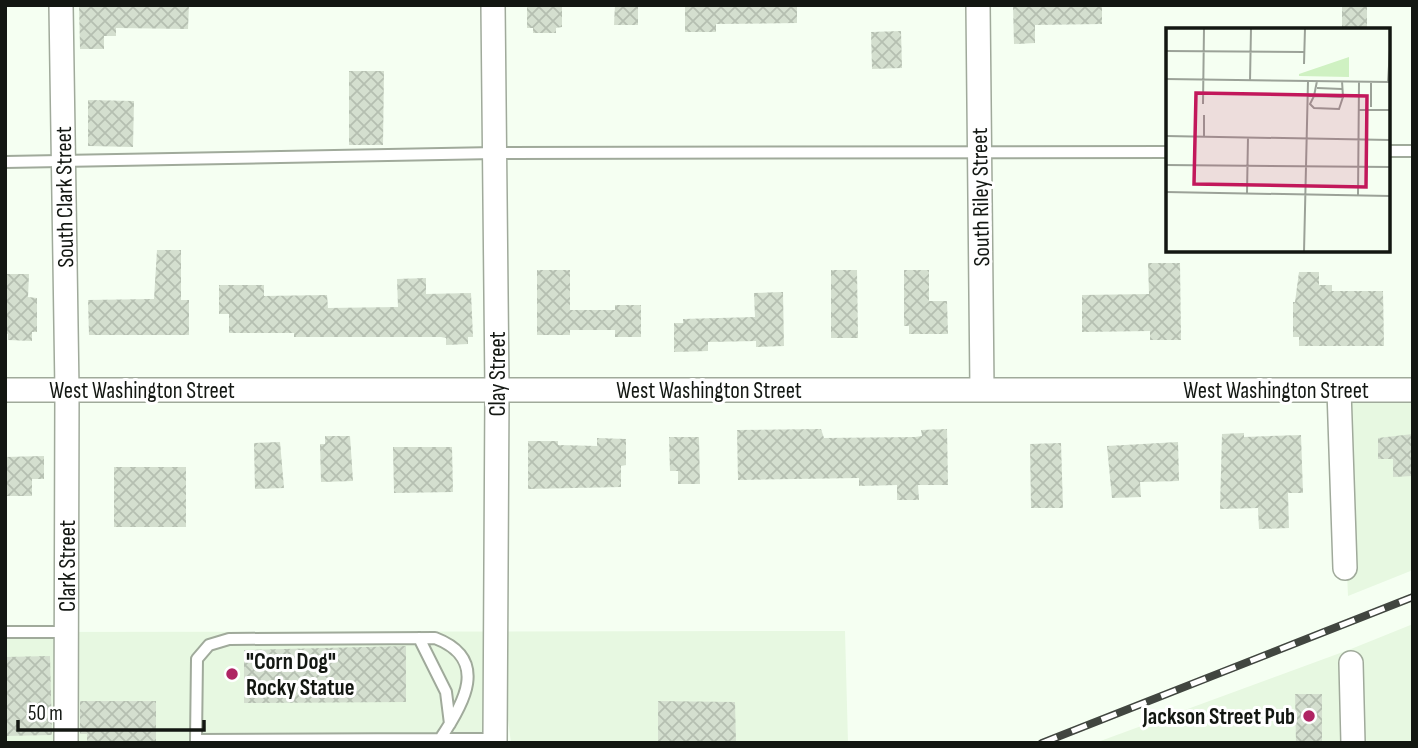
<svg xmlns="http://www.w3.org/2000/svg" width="1418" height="748" viewBox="0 0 1418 748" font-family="'Sofia Sans Condensed',sans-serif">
<defs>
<pattern id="building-cross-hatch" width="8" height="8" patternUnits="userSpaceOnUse" patternTransform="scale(1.75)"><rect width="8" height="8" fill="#d4dfcf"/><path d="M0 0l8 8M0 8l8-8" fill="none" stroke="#b5bfb1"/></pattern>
</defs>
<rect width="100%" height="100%" fill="#f5fff2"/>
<path fill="#e7f8e1" d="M 1339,390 L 1413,390 L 1413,570 L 1348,596 Z
M 1413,624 L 1413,743 L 1095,743 L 1351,649 Z
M 845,631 L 848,743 L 511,743 L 497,635 L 487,743 L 5,743 L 5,632 Z"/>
<path fill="url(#building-cross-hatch)" d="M 79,5 L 189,5 L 188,29 L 116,28 L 116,36 L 104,36 L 104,49 L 80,49 Z
M 527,5 L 562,5 L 562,27 L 556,28 L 556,33 L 533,33 L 533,28 L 527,28 Z
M 615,5 L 638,5 L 638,25 L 614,25 Z
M 685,5 L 797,5 L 797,23 L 716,24 L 716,32 L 685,32 Z
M 1013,5 L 1102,5 L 1102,24 L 1035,25 L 1035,43 L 1014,44 Z
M 1342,5 L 1367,5 L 1367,30 L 1342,30 Z
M 901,31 L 902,68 L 872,69 L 871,32 Z
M 349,71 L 384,71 L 383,145 L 349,145 Z
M 88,100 L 134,101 L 133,147 L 88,146 Z
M 157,250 L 181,250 L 181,300 L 189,300 L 189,335 L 89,335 L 88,300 L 154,299 Z
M 1148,263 L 1180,263 L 1181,340 L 1150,340 L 1150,331 L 1082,332 L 1082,295 L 1149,294 Z
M 537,270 L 570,270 L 570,310 L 615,310 L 615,305 L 641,305 L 641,337 L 615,337 L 615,330 L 570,330 L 570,335 L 537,335 Z
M 831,270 L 857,270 L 858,338 L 831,338 Z
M 904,270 L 929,270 L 929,301 L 947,301 L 948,334 L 909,334 L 909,326 L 904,326 Z
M 1299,272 L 1319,272 L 1319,285 L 1332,285 L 1332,291 L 1383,291 L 1384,346 L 1299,346 L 1299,337 L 1293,337 L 1293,302 L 1295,302 Z
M 6,274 L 29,274 L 28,297 L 37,298 L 37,332 L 32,332 L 32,341 L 8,340 L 8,334 L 5,333 Z
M 426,278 L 426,294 L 471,293 L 473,337 L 468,337 L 468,344 L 446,345 L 446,338 L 441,337 L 294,337 L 294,333 L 229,333 L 229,314 L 219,314 L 219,285 L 264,285 L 264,296 L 327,295 L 328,308 L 398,307 L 397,279 Z
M 783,292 L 784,346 L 756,347 L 756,341 L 708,342 L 708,351 L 674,352 L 674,323 L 683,323 L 683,319 L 755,317 L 754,293 Z
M 821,429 L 824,438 L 915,437 L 922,436 L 921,430 L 947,429 L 948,485 L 918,485 L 919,500 L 897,500 L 897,485 L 859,486 L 859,478 L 738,480 L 737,430 Z
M 1244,433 L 1244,437 L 1301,435 L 1303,493 L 1288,493 L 1289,528 L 1259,529 L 1258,508 L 1220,509 L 1222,434 Z
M 1413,434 L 1413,476 L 1393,477 L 1393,459 L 1378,459 L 1378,438 Z
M 325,436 L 350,436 L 353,481 L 321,482 L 320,444 L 325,444 Z
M 669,437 L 699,437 L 700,484 L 678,484 L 678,471 L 670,471 Z
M 597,438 L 626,439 L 626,465 L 621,466 L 621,487 L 528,489 L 528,441 L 558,441 L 558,445 L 597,446 Z
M 280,442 L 284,488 L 255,489 L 254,443 Z
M 1178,442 L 1179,481 L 1140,482 L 1141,497 L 1112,498 L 1107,446 Z
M 1061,443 L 1063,508 L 1031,508 L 1030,444 Z
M 393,447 L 452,447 L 453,492 L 394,493 Z
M 44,456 L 44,479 L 32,479 L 32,496 L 5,496 L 5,457 Z
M 114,467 L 186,467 L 186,527 L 114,527 Z
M 406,646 L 406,702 L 244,703 L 244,650 Z
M 50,656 L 52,735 L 5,736 L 5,657 Z
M 1295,694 L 1322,694 L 1322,743 L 1296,743 Z
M 80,701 L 156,701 L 156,743 L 87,743 L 87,734 L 80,734 Z
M 658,701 L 735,702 L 736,743 L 658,743 Z"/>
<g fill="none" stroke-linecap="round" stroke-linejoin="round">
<g stroke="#a0aa9b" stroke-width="14">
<path id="lane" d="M 1388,151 L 1413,151
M 5,162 L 495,153 L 1168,152
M 5,632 L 67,632
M 419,638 L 446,692 L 450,724
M 196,740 L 197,659 L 209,645 L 229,639 L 435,638 C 490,659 464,704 440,739 L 196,740 L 196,743
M 440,743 L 440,739 L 495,739"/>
</g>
<g stroke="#a0aa9b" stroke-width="26">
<path id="street" d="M 61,5 L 67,390 L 66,743
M 493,5 L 497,390 L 495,743
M 978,5 L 982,389
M 5,390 L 1413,390
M 1339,390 L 1345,568
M 1351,663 L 1353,743"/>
</g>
<use href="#lane" stroke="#fff" stroke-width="10"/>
<use href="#street" stroke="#fff" stroke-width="23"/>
<g stroke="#414640" stroke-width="8">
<path id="rail" d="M 1042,743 L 1413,597"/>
</g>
<use href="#rail" stroke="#fff" stroke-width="5" stroke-dasharray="16" stroke-linecap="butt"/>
</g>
<g fill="#af2463" stroke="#fff" stroke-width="2.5">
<circle cx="232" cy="674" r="7"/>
<circle cx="1309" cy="716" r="7"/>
</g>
<g text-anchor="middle" stroke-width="6" stroke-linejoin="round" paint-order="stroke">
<g font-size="23" fill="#131712" stroke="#fff">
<text transform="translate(64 197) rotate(-91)" y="8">South Clark Street</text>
<text transform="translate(980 197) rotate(-91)" y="8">South Riley Street</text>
<text transform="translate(497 374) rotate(-90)" y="8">Clay Street</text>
<text x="142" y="398">West Washington Street</text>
<text x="709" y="398">West Washington Street</text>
<text x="1276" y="398">West Washington Street</text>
<text transform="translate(67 566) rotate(-90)" y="8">Clark Street</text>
</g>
<g font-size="23" font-weight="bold" fill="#131712" stroke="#fff" text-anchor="start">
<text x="246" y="669">"Corn Dog"<tspan x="246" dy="26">Rocky Statue</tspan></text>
<text x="1295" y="724" text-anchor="end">Jackson Street Pub</text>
</g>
</g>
<g transform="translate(1166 28)">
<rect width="224" height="224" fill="#f5fff2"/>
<path d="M 183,29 L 183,49 L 133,48 L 133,46 Z" fill="#cff1c2"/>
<path fill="none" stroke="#9ba298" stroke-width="2" d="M 0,23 L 138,24M 138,36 L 139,0M 0,51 L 224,54M 84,53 L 85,0M 176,53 L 177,69 L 148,68 L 144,76 L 148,80 L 173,81 L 177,69M 222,54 L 224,22M 151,60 L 176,61M 141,68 L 148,68 L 151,53M 37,76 L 38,0M 205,79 L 205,54M 193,82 L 224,82M 38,87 L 38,109M 0,108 L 224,112M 0,137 L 224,139M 0,164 L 224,168M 81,165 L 82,109M 192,167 L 193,54M 138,224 L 142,53"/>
<path fill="#c2185b" fill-opacity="0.15" stroke="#c2185b" stroke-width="3.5" d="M 30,65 L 201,68 L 200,159 L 28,156 Z"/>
<rect width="224" height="224" fill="none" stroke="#131712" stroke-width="3.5"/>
</g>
<rect width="1418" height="748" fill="none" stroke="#131712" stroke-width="14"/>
<path d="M18 720v10h186v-10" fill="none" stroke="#131712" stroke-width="3.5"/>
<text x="28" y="720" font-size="21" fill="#131712" stroke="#ffffff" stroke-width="5" paint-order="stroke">50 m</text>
</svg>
